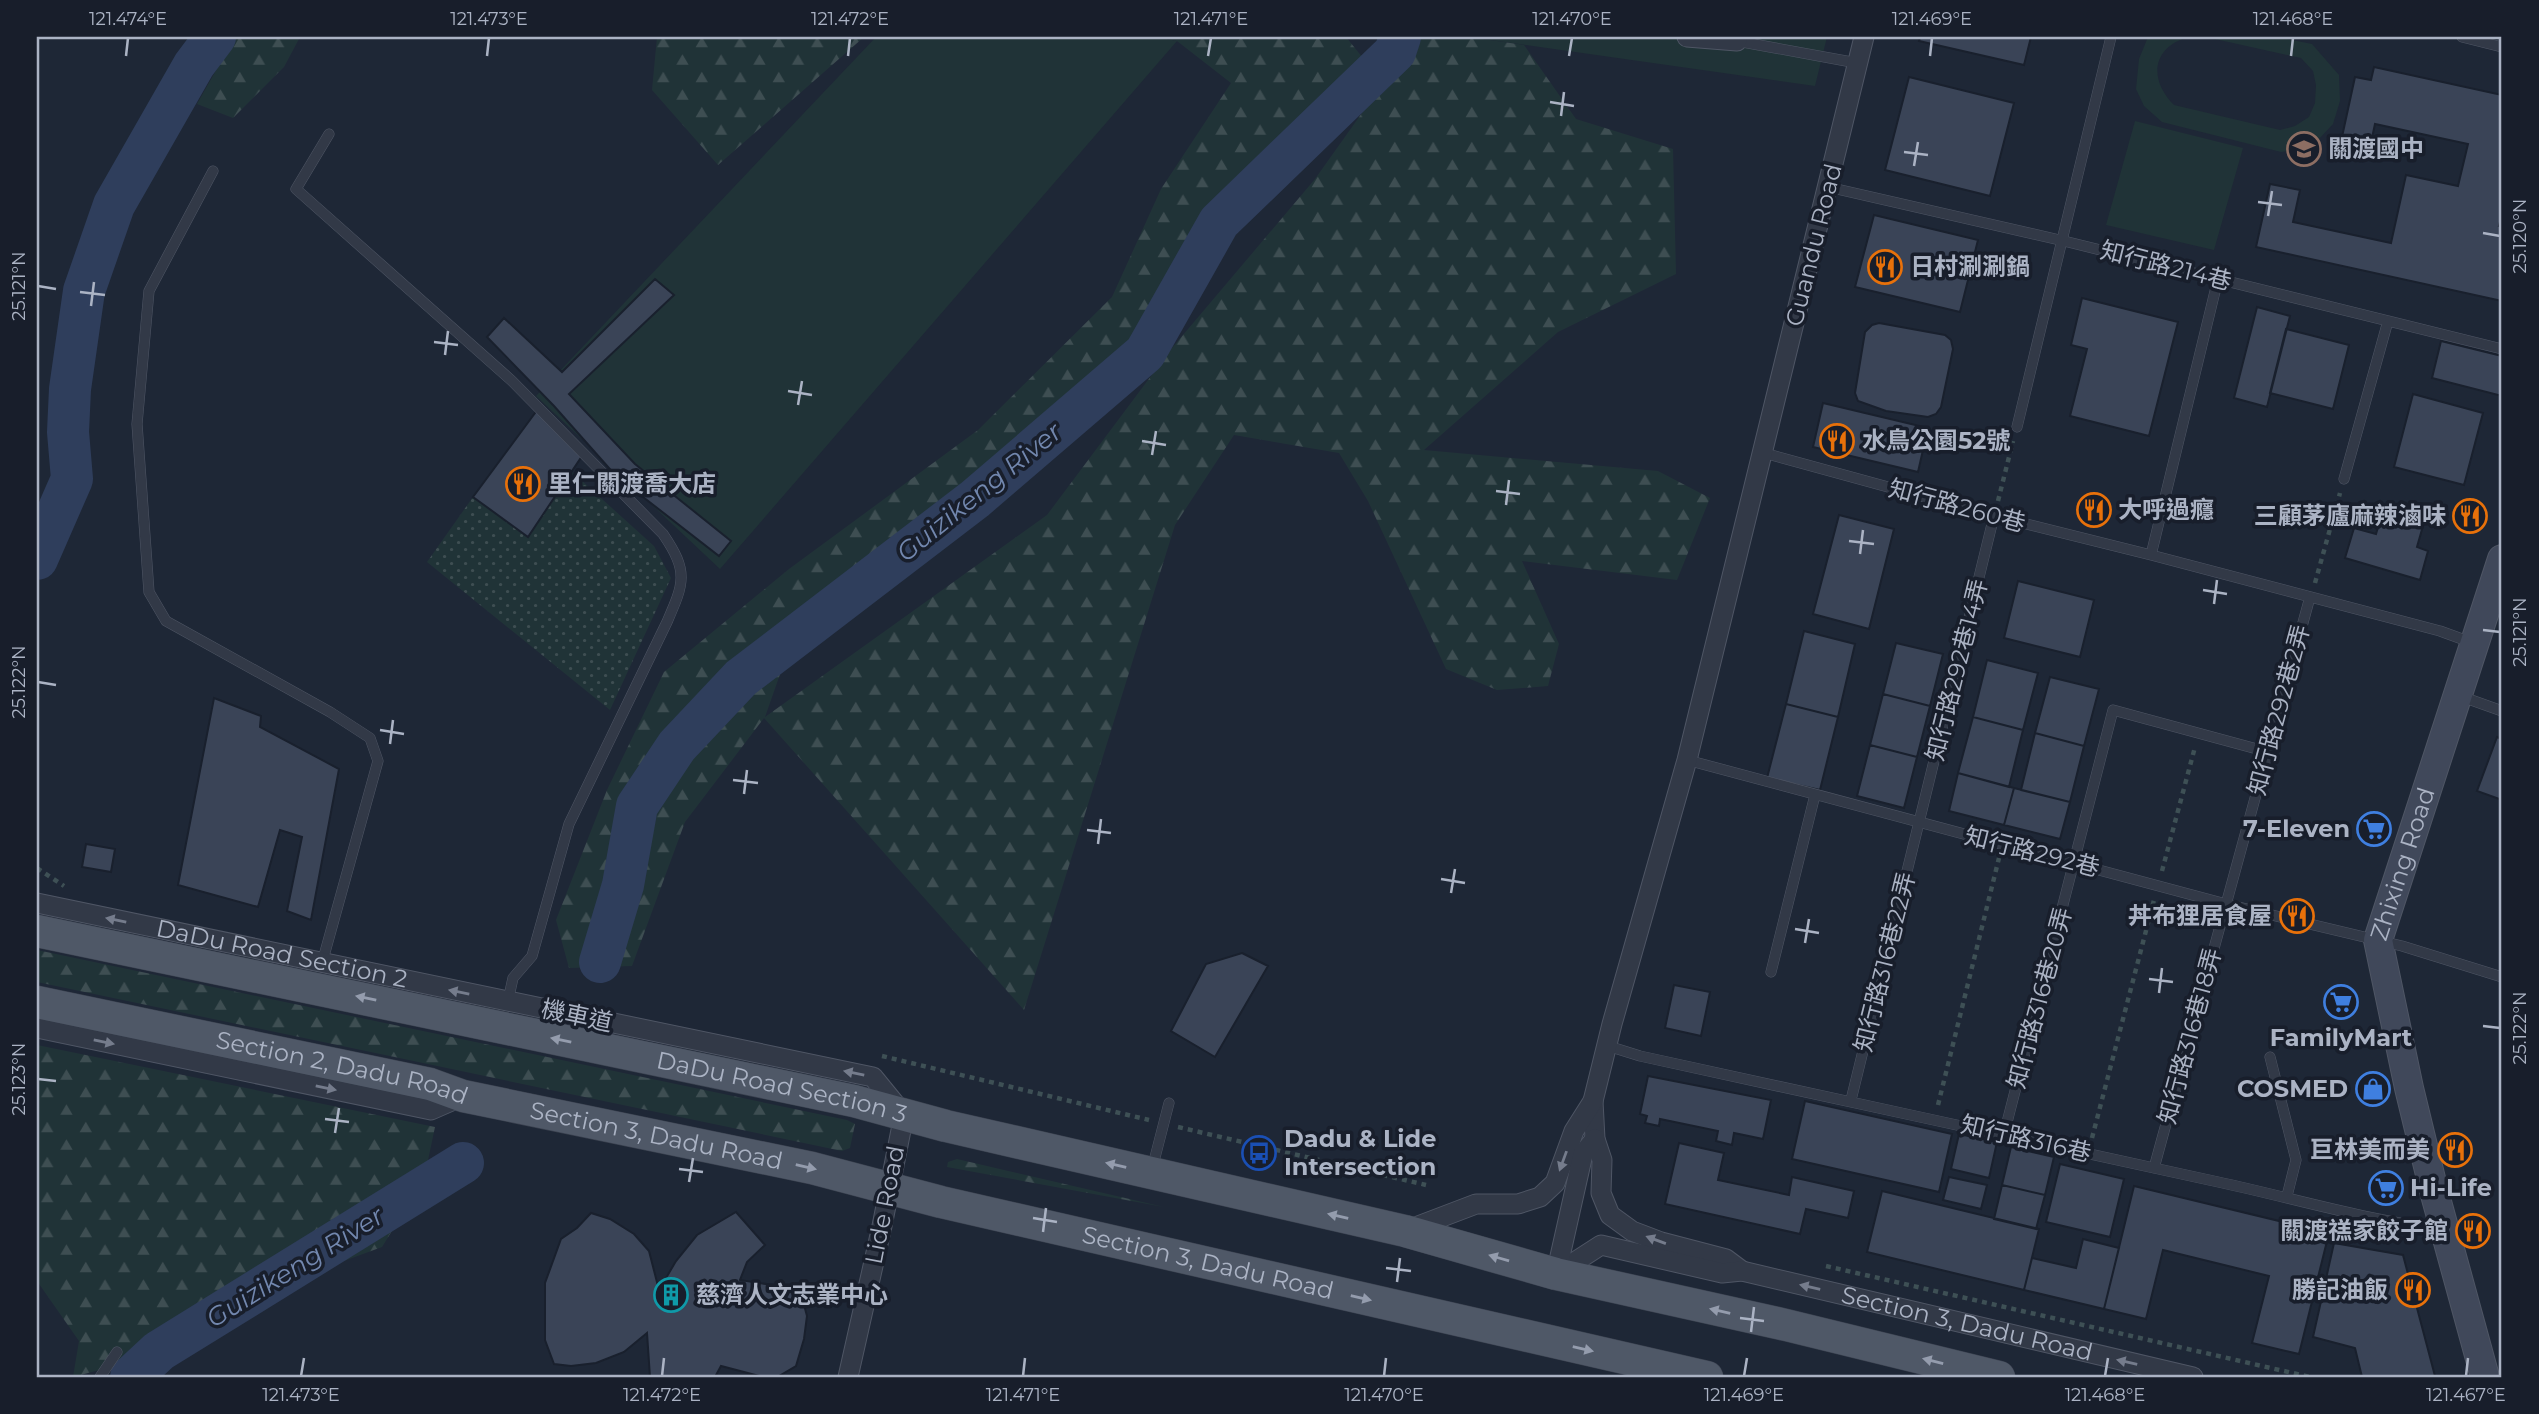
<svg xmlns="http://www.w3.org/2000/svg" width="2539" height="1414" viewBox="0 0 2539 1414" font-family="Montserrat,'Noto Sans TC',sans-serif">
<defs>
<pattern id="forest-firs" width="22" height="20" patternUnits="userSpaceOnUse" patternTransform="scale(1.75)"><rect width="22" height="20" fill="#203337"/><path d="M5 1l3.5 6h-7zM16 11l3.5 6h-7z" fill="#3e4e52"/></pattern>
<pattern id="garden-dots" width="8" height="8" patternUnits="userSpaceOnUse" patternTransform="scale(1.75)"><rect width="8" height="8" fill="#203337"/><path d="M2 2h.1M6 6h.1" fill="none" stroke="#3e4e52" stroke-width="1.8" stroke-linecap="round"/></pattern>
</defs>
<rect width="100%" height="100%" fill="#1e2736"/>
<path fill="#203337" d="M 876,37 L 1157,37 L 1177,41 L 720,569 L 536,396 Z
M 1469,37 L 1827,37 L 1815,86 Z
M 2148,37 L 2188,37 C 2151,48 2149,80 2174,105 L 2280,130 L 2295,126 L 2309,117 L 2315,103 L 2316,85 L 2313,71 L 2301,58 L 2206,37 L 2277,37 L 2312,44 L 2339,75 L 2340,101 L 2333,124 L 2318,140 L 2304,149 L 2281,152 L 2162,122 L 2144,106 L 2136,89 L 2139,59 Z
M 2135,121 L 2243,148 L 2214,250 L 2106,225 Z"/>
<path fill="url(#forest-firs)" d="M 235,37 L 300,37 L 284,67 L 233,118 L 197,104 Z
M 657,37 L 864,37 L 718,165 L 652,90 Z
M 1157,37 L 1346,37 L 1367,63 L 1202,233 L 1122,350 L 966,496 L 804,606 L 765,717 L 1047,515 L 1172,348 L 1315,179 L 1416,37 L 1469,37 L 1524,45 L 1576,119 L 1673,149 L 1676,274 L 1558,332 L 1424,450 L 1658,471 L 1710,498 L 1677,580 L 1522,561 L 1559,644 L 1548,686 L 1497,690 L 1446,669 L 1368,501 L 1339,453 L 1234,435 L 1175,525 L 1024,1010 L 764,718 L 685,822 L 632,966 L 569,968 L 556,920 L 607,790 L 664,672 L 789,569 L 978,430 L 1112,297 L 1161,189 L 1231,83 L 1177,41 Z
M 37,950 L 847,1120 L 855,1124 L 850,1148 L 842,1151 L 37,982 Z
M 37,1045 L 435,1127 L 424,1179 L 382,1247 L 303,1276 L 204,1302 L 118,1365 L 73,1377 L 79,1341 L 37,1281 Z
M 957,1159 L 1164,1207 L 947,1167 L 948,1162 Z"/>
<path fill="url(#garden-dots)" d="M 571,471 L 654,546 L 671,578 L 610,710 L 427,562 L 473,497 Z"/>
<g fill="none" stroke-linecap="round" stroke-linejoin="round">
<path stroke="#2f3e5c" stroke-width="42" d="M 37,559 L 72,479 L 68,432 L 70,389 L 84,291 L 114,205 L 194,65 L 215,37
M 600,962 L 623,885 L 637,806 L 677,746 L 741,678 L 975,499 L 1145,353 L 1219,222 L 1395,52 L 1400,37
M 131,1377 L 159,1351 L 463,1163"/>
</g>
<path fill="#3a4457" stroke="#19202d" stroke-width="2" d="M 1920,37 L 2031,37 L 2024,65 L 1919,41 Z
M 2374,67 L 2502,95 L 2502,213 L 2499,226 L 2502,226 L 2502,301 L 2256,247 L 2270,184 L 2300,190 L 2293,222 L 2391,243 L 2406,175 L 2458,186 L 2468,144 L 2375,124 L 2369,152 L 2340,146 L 2355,77 L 2371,80 Z
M 1909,77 L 2014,103 L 1990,196 L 1885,170 Z
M 1874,215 L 1978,240 L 1960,312 L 1855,287 Z
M 655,279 L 674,295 L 569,394 L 635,464 L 731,541 L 719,556 L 616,476 L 554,406 L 487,337 L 504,318 L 562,372 Z
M 2082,298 L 2178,322 L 2149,436 L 2070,416 L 2087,349 L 2071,345 Z
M 2257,307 L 2290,316 L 2267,407 L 2234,398 Z
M 1879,323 L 1945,335 L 1951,340 L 1953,349 L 1941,407 L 1936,414 L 1928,417 L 1886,411 L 1858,401 L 1855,393 L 1865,332 L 1872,325 Z
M 2286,329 L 2349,345 L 2333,409 L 2270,393 Z
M 2441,341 L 2502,356 L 2502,396 L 2432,378 Z
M 2413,394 L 2483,413 L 2464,485 L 2394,467 Z
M 1823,403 L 1928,428 L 1918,472 L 1813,447 Z
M 538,409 L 582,456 L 528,537 L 473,497 Z
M 2384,507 L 2425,519 L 2417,547 L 2428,551 L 2420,580 L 2345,558 L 2354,528 L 2376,534 Z
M 1839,515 L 1894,529 L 1869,629 L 1813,614 Z
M 2018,581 L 2094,600 L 2080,657 L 2004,638 Z
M 1804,631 L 1855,644 L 1838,717 L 1786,704 Z
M 1896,643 L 1943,654 L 1930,706 L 1883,694 Z
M 1987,660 L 2038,673 L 2023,730 L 1973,717 Z
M 2050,677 L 2099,689 L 2084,746 L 2035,733 Z
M 1883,694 L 1930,706 L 1917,757 L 1870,745 Z
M 214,698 L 261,716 L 260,727 L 339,769 L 311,920 L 287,911 L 302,837 L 280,830 L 258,907 L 178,885 Z
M 1786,704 L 1838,717 L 1820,790 L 1767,778 Z
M 1973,717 L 2023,730 L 2009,787 L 1958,773 Z
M 2035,733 L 2084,746 L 2070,802 L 2021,790 Z
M 2497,737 L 2502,739 L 2502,800 L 2477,791 Z
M 1870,745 L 1917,757 L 1904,808 L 1857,796 Z
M 1958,773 L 2014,788 L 2004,825 L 1949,811 Z
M 2014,788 L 2070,802 L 2060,839 L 2004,825 Z
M 86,844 L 115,849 L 111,872 L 82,867 Z
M 1242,953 L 1268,966 L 1215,1057 L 1171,1031 L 1206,964 Z
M 1674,985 L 1710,992 L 1701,1036 L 1665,1028 Z
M 1648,1076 L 1771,1100 L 1763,1139 L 1734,1133 L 1732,1145 L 1716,1141 L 1718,1131 L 1660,1119 L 1659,1126 L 1645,1123 L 1647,1116 L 1640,1114 Z
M 1805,1101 L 1952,1134 L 1939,1192 L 1792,1159 Z
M 1959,1134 L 1997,1142 L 1989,1178 L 1951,1169 Z
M 1679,1143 L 1724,1153 L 1718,1180 L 1789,1195 L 1792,1177 L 1854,1191 L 1848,1218 L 1806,1209 L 1800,1234 L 1665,1204 Z
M 2011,1147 L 2054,1157 L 2045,1195 L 2002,1185 Z
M 2060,1164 L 2124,1179 L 2110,1237 L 2046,1222 Z
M 1949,1177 L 1987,1185 L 1981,1209 L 1943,1200 Z
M 2002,1185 L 2045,1195 L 2036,1229 L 1994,1219 Z
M 2134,1186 L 2329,1233 L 2299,1354 L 2252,1343 L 2269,1276 L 2163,1250 L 2146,1319 L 2104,1309 Z
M 1882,1191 L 2039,1229 L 2024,1290 L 1867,1252 Z
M 736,1212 L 765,1245 L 747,1262 L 740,1280 L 792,1288 L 803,1301 L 807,1316 L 804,1339 L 796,1366 L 779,1376 L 763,1377 L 721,1366 L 715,1377 L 650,1377 L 647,1333 L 624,1352 L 596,1363 L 571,1366 L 554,1364 L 545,1340 L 545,1283 L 561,1239 L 577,1228 L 591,1213 L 610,1219 L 634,1234 L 649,1251 L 659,1290 L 676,1261 L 697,1235 Z
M 2083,1239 L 2119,1248 L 2104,1309 L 2024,1290 L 2032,1258 L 2076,1268 Z
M 2334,1243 L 2403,1255 L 2435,1376 L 2362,1377 L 2355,1348 L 2313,1337 Z"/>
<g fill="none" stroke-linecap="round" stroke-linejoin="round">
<g stroke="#4f5665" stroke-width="11">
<path id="lane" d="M 2462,37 L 2502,47
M 1737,41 L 1857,63
M 329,134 L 296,189 L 512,381 L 663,534 C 689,572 684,583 667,622 L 569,824 L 532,956 L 513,978 L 508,1001
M 213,171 L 149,291 L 137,424 L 149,592 L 166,621 L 330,712 L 370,738 L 378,761 L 322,963
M 1828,187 L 2064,241 L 2502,349
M 2017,427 L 2111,37
M 1764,453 L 1994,516 L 2151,555 L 2440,631 L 2473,643
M 2344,479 L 2388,321
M 2151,555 L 2218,279
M 2460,696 L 2502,711
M 1687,760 L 2226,904 L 2402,946 L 2502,977
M 1771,972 L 1815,795
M 1608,1046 L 1640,1056 C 1830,1096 2019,1140 2209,1180 C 2286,1196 2363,1220 2441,1229
M 2270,1057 L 2296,1160 L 2287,1196
M 1851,1100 L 1994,516
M 2004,1134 L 2113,710 L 2268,752
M 2154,1168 L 2310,597
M 1152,1169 L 1169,1103
M 100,1377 L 117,1352"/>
</g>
<g stroke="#4f5665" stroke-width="21">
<g id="street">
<path d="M 1687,37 L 1737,41"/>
<path id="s1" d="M 37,903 L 873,1077 L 904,1115 L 882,1226 L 848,1377"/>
<path d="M 37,1028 L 431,1110 L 463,1096"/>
<path d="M 1593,1101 L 1595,1139 L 1602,1160 L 1601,1193 L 1610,1215 L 1632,1231 L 1661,1242 L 1726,1259 L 1742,1271"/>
<path d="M 1405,1231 L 1476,1204 L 1518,1204 L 1540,1197 L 1555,1183 L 1574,1131 L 1593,1101 L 1612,1024 L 1687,760 L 1864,37"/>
<path id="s2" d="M 1556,1274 L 1601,1245 L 1722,1273 L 1742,1271 L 2193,1377"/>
<path d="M 1556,1274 L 1583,1154 L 1595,1139"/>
</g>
</g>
<g stroke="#4f5665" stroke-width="30">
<g id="secondary">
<path id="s3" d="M 2485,1377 L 2434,1191 L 2409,1088 L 2378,940 L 2502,559"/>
</g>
</g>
<g stroke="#3b4250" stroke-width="33">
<g id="primary">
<path id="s4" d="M 37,931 L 854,1101 L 946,1126 L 1405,1231 L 1556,1274 L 1786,1325 L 1999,1377"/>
<path id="s5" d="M 37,1002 L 430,1084 L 463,1096 L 812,1168 L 941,1202 L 1707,1377"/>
</g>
</g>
<path stroke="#3e5055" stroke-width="4.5" stroke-dasharray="5 5" stroke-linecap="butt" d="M 1998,501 L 2013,441
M 2315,583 L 2340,493
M 37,868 L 64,886
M 2162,871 L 2195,747
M 882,1056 L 1149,1120
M 1938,1105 L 1999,858
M 1178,1127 L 1426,1185
M 2092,1138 L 2154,900
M 1826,1266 L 2310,1377"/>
<use href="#lane" stroke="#323947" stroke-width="10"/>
<use href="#street" stroke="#323947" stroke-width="19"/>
<use href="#secondary" stroke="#40485a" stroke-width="28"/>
<use href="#primary" stroke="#4f5867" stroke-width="32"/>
</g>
<defs><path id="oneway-solid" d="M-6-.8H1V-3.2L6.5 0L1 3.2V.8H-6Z" transform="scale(1.75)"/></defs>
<g fill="#757c8c">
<use href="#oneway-solid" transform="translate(116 920) rotate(-168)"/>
<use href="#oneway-solid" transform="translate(459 992) rotate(-169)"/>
<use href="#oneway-solid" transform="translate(104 1042) rotate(12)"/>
<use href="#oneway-solid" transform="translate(854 1073) rotate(-168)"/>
<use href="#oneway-solid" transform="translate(326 1088) rotate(12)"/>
<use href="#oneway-solid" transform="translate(1563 1161) rotate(110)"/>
<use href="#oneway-solid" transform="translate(1656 1240) rotate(-160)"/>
<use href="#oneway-solid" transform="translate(1810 1287) rotate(-167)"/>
<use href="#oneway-solid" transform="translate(2127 1362) rotate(-167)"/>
</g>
<g fill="#949cad">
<use href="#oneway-solid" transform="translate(366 998) rotate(-168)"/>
<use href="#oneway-solid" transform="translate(561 1040) rotate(-168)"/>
<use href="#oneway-solid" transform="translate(1116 1165) rotate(-167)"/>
<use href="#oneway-solid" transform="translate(806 1167) rotate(13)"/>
<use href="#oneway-solid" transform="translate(1338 1216) rotate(-167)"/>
<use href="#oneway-solid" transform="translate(1499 1258) rotate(-164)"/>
<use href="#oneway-solid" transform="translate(1361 1298) rotate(13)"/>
<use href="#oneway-solid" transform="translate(1720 1311) rotate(-167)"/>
<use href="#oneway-solid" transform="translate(1583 1349) rotate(13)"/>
<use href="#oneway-solid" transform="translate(1933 1361) rotate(-166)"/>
</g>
<path fill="none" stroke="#abb3c4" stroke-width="2.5" d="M 126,56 L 128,38M 487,56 L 489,38M 848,56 L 850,38M 1208,56 L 1211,38M 1569,56 L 1572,38M 1930,56 L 1932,38M 2291,56 L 2293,38M 1550,102 L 1574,106M 1561,116 L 1564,92M 1904,152 L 1928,155M 1914,166 L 1918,142M 2258,202 L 2282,205M 2268,216 L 2272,191M 2483,233 L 2500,236M 38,286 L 56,289M 80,292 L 105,295M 91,306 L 94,282M 434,342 L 458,345M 445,355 L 448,331M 788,391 L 812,395M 798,405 L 802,381M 1142,441 L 1166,445M 1152,455 L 1156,431M 1496,491 L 1520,494M 1506,505 L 1509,480M 1849,541 L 1874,544M 1860,554 L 1863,530M 2203,590 L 2227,594M 2214,604 L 2217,580M 2483,630 L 2500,632M 38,682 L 56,685M 380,730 L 404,734M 390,744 L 393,720M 733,780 L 758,783M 744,794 L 747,770M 1087,830 L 1111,833M 1098,844 L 1101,819M 1441,879 L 1465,883M 1451,893 L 1455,869M 1795,929 L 1819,933M 1805,943 L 1809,919M 2149,979 L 2173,982M 2159,993 L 2162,968M 2483,1026 L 2500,1028M 38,1079 L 56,1081M 325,1119 L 349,1122M 335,1133 L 339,1108M 679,1169 L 703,1172M 689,1182 L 693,1158M 1033,1218 L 1057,1222M 1043,1232 L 1046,1208M 1386,1268 L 1411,1271M 1397,1282 L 1400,1258M 1740,1318 L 1764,1321M 1751,1332 L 1754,1307M 301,1376 L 304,1358M 662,1376 L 664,1358M 1023,1376 L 1025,1358M 1384,1376 L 1386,1358M 1744,1376 L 1747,1358M 2105,1376 L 2108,1358M 2466,1376 L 2468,1358"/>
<defs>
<g id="school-ring" transform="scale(1.75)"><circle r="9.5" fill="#181e2b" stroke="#8d6e63" stroke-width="1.5"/><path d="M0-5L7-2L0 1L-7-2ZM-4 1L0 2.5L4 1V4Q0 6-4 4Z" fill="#8d6e63"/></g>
<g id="restaurant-ring" transform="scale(1.75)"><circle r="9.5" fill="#181e2b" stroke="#e8710a" stroke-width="1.5"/><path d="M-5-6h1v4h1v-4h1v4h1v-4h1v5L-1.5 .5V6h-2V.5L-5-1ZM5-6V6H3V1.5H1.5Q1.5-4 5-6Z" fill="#e8710a"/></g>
<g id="supermarket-ring" transform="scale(1.75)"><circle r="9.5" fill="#181e2b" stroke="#3f7fe0" stroke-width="1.5"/><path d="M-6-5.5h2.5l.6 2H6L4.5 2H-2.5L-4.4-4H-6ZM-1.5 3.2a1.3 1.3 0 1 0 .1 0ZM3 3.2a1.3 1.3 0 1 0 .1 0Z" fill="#3f7fe0"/></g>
<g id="shop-ring" transform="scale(1.75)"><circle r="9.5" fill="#181e2b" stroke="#3f7fe0" stroke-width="1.5"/><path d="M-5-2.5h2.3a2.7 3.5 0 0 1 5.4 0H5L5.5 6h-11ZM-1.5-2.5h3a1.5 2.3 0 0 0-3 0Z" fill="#3f7fe0"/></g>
<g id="bus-ring" transform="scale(1.75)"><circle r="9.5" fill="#181e2b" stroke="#1a4fb4" stroke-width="1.5"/><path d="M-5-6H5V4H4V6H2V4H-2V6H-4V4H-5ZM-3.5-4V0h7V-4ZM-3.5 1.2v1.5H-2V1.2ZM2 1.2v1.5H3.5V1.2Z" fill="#1a4fb4"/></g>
<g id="building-ring" transform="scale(1.75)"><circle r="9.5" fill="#181e2b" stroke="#0f9aa8" stroke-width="1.5"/><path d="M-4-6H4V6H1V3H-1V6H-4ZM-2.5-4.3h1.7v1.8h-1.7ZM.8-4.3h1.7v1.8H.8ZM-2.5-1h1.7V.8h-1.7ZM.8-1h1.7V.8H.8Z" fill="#0f9aa8"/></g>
</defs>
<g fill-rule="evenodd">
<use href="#school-ring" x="2304" y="149"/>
<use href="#restaurant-ring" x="1885" y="267"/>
<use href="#restaurant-ring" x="1837" y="441"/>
<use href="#restaurant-ring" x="523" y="484"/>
<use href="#restaurant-ring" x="2094" y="510"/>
<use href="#restaurant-ring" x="2470" y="516"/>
<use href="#supermarket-ring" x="2374" y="829"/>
<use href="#restaurant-ring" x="2297" y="916"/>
<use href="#supermarket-ring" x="2341" y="1002"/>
<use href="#shop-ring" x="2373" y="1089"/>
<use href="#restaurant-ring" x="2455" y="1150"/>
<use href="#bus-ring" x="1259" y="1153"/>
<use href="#supermarket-ring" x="2386" y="1188"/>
<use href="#restaurant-ring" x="2473" y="1231"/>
<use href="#restaurant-ring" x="2413" y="1290"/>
<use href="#building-ring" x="671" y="1295"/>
</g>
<g text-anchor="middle" stroke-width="7" stroke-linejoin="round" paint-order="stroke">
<g font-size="24" font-weight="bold" fill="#abb3c4" stroke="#181e2b" text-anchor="start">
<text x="2328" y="157">關渡國中</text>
<text x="1910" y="275">日村涮涮鍋</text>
<text x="1862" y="449">水鳥公園52號</text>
<text x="548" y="492">里仁關渡喬大店</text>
<text x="2118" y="518">大呼過癮</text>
<text x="2446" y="524" text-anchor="end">三顧茅廬麻辣滷味</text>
<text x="2350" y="837" text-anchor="end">7-Eleven</text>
<text x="2272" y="924" text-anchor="end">丼布狸居食屋</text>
<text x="2341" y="1046" text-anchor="middle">FamilyMart</text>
<text x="2348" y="1097" text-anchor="end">COSMED</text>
<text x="1284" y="1147">Dadu &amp; Lide<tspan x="1284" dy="28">Intersection</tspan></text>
<text x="2430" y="1158" text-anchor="end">巨林美而美</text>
<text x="2410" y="1196">Hi-Life</text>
<text x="2448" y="1239" text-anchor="end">關渡禚家餃子館</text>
<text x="2388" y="1298" text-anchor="end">勝記油飯</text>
<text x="696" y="1303">慈濟人文志業中心</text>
</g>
<g font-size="24" fill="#abb3c4" stroke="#181e2b">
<text transform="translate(1814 245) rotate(-76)" y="8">Guandu Road</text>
<text transform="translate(2166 266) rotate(14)" y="8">知行路214巷</text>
<text transform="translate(1957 506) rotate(15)" y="8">知行路260巷</text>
<text transform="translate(1957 670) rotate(-76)" y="8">知行路292巷14弄</text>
<text transform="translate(2279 710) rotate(-75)" y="8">知行路292巷2弄</text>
<text transform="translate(2032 852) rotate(14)" y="8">知行路292巷</text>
<text dy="8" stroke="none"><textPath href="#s3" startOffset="530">Zhixing Road</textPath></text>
<text dy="8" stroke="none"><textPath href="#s1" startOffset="250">DaDu Road Section 2</textPath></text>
<text transform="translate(1885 962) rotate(-76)" y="8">知行路316巷22弄</text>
<text transform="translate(2040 998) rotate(-75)" y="8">知行路316巷20弄</text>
<text transform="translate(577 1016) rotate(12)" y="8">機車道</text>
<text transform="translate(2190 1036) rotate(-75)" y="8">知行路316巷18弄</text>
<text dy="8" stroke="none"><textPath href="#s5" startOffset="312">Section 2, Dadu Road</textPath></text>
<text dy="8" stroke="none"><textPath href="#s4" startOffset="761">DaDu Road Section 3</textPath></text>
<text dy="8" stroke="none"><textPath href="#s5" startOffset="634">Section 3, Dadu Road</textPath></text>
<text transform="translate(2026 1139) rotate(13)" y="8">知行路316巷</text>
<text transform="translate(885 1205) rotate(-79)" y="8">Lide Road</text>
<text dy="8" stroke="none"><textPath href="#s5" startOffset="1200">Section 3, Dadu Road</textPath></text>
<text dy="8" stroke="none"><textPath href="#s2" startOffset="429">Section 3, Dadu Road</textPath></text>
</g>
<g font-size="26" font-style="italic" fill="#7287ae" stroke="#181e2b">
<text transform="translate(979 492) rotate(-39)" y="9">Guizikeng River</text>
<text transform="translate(295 1267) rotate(-32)" y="9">Guizikeng River</text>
</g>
</g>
<rect width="2539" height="1414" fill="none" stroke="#181e2b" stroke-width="77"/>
<rect x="38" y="38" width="2462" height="1338" fill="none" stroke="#abb3c4" stroke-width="2.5"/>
<g font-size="18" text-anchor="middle" fill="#abb3c4">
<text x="128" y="25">121.474°E</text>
<text x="489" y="25">121.473°E</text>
<text x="850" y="25">121.472°E</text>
<text x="1211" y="25">121.471°E</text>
<text x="1572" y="25">121.470°E</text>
<text x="1932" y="25">121.469°E</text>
<text x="2293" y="25">121.468°E</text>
<text transform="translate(2520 236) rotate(-90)" y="6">25.120°N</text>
<text transform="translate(19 286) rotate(-90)" y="6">25.121°N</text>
<text transform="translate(2520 632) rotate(-90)" y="6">25.121°N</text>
<text transform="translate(19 682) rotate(-90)" y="6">25.122°N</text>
<text transform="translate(2520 1028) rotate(-90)" y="6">25.122°N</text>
<text transform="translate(19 1079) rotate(-90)" y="6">25.123°N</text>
<text x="301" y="1401">121.473°E</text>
<text x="662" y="1401">121.472°E</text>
<text x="1023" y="1401">121.471°E</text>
<text x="1384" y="1401">121.470°E</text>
<text x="1744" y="1401">121.469°E</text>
<text x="2105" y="1401">121.468°E</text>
<text x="2466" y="1401">121.467°E</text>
</g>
</svg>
